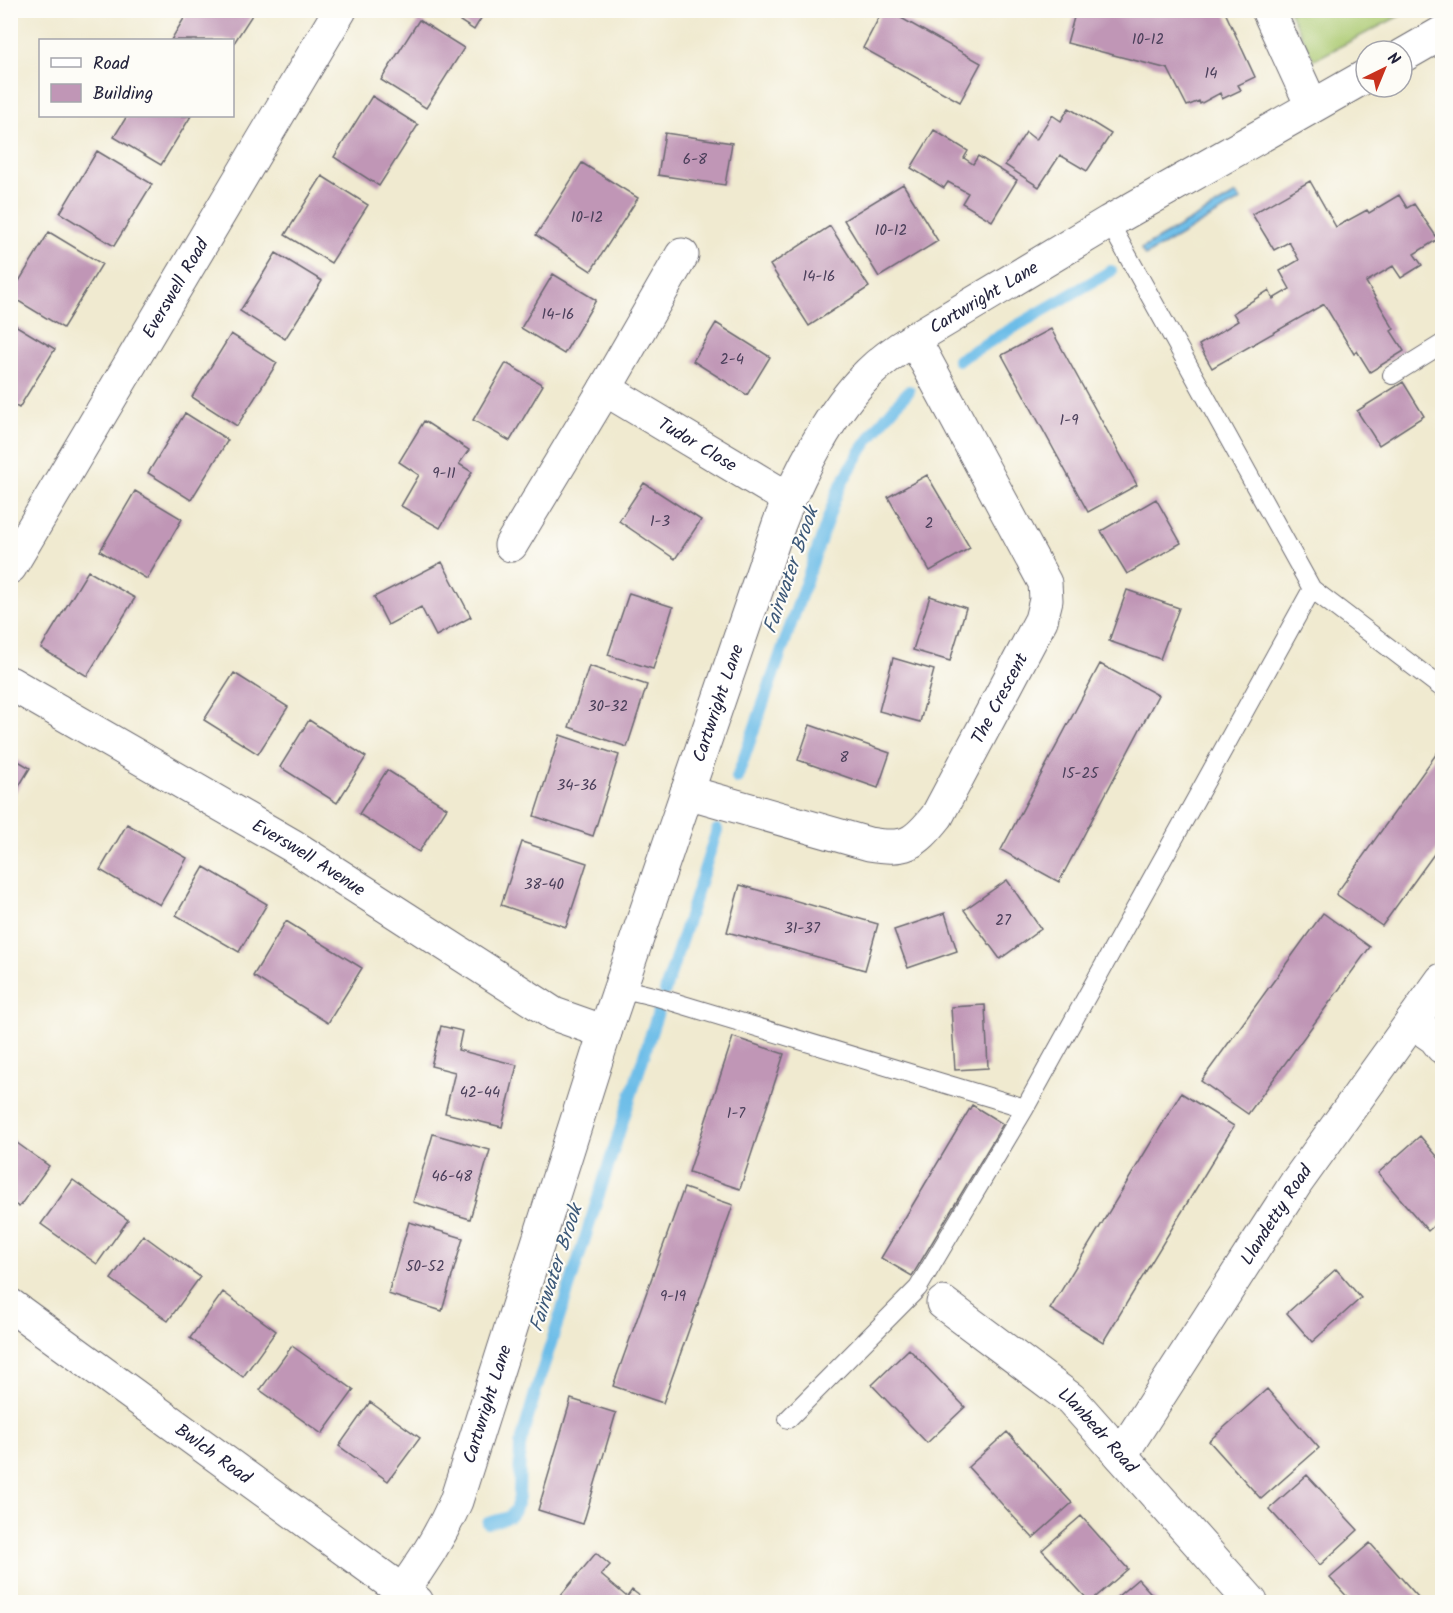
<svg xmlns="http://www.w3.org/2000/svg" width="1453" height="1613" viewBox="0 0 1453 1613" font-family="Kalam,sans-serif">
<rect width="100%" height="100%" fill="#fdfcf7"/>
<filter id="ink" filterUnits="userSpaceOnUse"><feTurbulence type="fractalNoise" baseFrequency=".0167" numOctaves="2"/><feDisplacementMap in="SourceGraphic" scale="12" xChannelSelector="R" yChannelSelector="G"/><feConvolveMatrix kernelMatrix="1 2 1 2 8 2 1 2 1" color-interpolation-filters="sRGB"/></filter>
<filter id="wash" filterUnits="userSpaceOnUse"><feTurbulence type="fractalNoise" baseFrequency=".008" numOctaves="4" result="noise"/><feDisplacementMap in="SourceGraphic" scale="24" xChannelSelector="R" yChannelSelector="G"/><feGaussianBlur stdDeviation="1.35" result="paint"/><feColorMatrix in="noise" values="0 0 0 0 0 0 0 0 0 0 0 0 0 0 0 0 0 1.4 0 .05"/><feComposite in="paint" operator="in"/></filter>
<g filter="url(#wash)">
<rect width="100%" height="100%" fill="#f0ead0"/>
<path fill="#aac970" stroke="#667656" stroke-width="1.5" d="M 1289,11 L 1409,11 L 1314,60 Z"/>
<path fill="#6dbde8" stroke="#487092" stroke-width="1.5" d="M 1236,194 L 1241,200 L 1145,256 L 1141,249 Z"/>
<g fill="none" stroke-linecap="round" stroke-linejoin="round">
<path stroke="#6dbde8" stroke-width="12" d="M 958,360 L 1111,271
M 737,778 L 837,493 C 856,455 880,421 909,391
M 665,991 L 717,830
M 488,1523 L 509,1517 L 515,1510 L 519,1497 L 520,1446 L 536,1390 L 658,1012"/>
</g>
<g id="blocks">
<path fill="#c096b6" d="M 189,10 L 245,10 L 252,15 L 232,46 L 232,40 L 171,40 Z
M 443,10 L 486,10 L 474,30 Z
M 883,10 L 887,10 L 981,63 L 960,102 L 863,48 Z
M 1076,10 L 1224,10 L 1255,77 L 1238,85 L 1241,90 L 1222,99 L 1220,93 L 1200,104 L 1199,101 L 1187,106 L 1168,69 L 1067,43 Z
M 419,20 L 464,48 L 426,108 L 381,80 Z
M 372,96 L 418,125 L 379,186 L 334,157 Z
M 1069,108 L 1111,134 L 1087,171 L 1060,155 L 1039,187 L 1005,165 L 1026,132 L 1036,140 L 1052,115 L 1061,121 Z
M 127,116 L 191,116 L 161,165 L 114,137 Z
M 934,130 L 968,151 L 964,158 L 973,164 L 978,156 L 1017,180 L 992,221 L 962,203 L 968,193 L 948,182 L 944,188 L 911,168 Z
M 665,133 L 732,143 L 725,185 L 658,175 Z
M 97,151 L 152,184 L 114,246 L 60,213 Z
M 582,163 L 638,198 L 591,271 L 536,235 Z
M 322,176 L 368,205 L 331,263 L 285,235 Z
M 1310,181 L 1336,227 L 1367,210 L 1369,213 L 1399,195 L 1407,208 L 1414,204 L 1438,239 L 1414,254 L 1422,265 L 1401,278 L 1393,266 L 1366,282 L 1394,329 L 1391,331 L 1404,351 L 1370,372 L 1357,351 L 1354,354 L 1324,304 L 1212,368 L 1199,345 L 1238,321 L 1233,313 L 1269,290 L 1273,299 L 1290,289 L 1280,271 L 1299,260 L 1289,242 L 1274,250 L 1252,214 Z
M 903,184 L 938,241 L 879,277 L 844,220 Z
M 830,226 L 869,287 L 809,326 L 770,265 Z
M 49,232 L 102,264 L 63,328 L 10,296 Z
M 276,253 L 322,281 L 285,339 L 240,311 Z
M 553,274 L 596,300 L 564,354 L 521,328 Z
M 10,322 L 55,349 L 19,408 L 10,403 Z
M 716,323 L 770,357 L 747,395 L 693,361 Z
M 1051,329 L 1137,485 L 1088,512 L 1002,355 Z
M 231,334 L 277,363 L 237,426 L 192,397 Z
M 506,363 L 543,385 L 510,441 L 473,420 Z
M 1403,382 L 1424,416 L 1379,445 L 1357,411 Z
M 185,413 L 228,440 L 191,500 L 148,473 Z
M 424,421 L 469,450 L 459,464 L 472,472 L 440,528 L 401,506 L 419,475 L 399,462 Z
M 927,475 L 970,548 L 930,571 L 888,497 Z
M 644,483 L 701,520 L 675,559 L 619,521 Z
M 135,491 L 182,519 L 147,579 L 100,551 Z
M 1156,499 L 1181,543 L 1127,574 L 1101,531 Z
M 442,562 L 471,617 L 436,636 L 421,607 L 388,625 L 374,597 Z
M 88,571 L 135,598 L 87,676 L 41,648 Z
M 1127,590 L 1179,608 L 1160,659 L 1109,641 Z
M 629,593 L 673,607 L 653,669 L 608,655 Z
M 930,596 L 966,608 L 950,661 L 913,650 Z
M 893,658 L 934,670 L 920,722 L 879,711 Z
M 1100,664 L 1158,695 L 1059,882 L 1001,850 Z
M 589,666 L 647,685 L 627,747 L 569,727 Z
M 234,673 L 288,707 L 258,754 L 204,720 Z
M 309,720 L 366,757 L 337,803 L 280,767 Z
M 810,725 L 890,753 L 878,788 L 798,760 Z
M 560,735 L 619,755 L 593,836 L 534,816 Z
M 1442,746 L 1442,843 L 1382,926 L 1336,894 Z
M 10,756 L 30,768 L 10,801 Z
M 387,770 L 447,808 L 419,852 L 359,814 Z
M 127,824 L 187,858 L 160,905 L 100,870 Z
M 522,842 L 587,863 L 566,927 L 501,905 Z
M 204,867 L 267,904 L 239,952 L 176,915 Z
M 1007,880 L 1041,929 L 1000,959 L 964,910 Z
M 740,885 L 878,924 L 865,970 L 727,932 Z
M 945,913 L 957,951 L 908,968 L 894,930 Z
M 1323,913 L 1370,947 L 1248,1114 L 1201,1081 Z
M 286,921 L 362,968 L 328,1023 L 253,976 Z
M 985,1005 L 988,1068 L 955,1070 L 951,1007 Z
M 441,1026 L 462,1031 L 458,1050 L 517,1065 L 502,1127 L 445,1113 L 455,1072 L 431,1066 Z
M 733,1037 L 784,1054 L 740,1189 L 689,1172 Z
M 1181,1093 L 1234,1126 L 1103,1342 L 1050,1309 Z
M 972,1105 L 1003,1124 L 912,1276 L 881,1258 Z
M 433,1134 L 490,1150 L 470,1219 L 413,1202 Z
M 1420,1136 L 1442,1162 L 1442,1218 L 1428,1231 L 1378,1173 Z
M 10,1138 L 49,1166 L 19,1207 L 10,1201 Z
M 73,1180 L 128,1220 L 97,1264 L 41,1224 Z
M 684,1188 L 733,1205 L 663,1403 L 613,1386 Z
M 409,1222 L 463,1238 L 442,1311 L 388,1294 Z
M 143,1235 L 200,1277 L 168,1321 L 111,1279 Z
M 1336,1269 L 1361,1298 L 1312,1342 L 1287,1313 Z
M 223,1292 L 276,1331 L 243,1377 L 190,1338 Z
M 292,1346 L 354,1390 L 322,1434 L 260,1390 Z
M 909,1349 L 965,1407 L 927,1443 L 872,1385 Z
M 1267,1389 L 1319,1448 L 1261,1499 L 1209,1441 Z
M 571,1399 L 616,1413 L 583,1524 L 538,1510 Z
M 370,1402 L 420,1438 L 388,1481 L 339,1446 Z
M 1007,1432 L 1072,1503 L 1033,1538 L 968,1467 Z
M 1307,1475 L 1358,1530 L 1320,1565 L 1269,1509 Z
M 1081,1516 L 1128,1569 L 1090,1602 L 1042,1550 Z
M 1370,1543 L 1418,1597 L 1412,1602 L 1352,1602 L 1330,1578 Z
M 596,1553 L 610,1565 L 601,1575 L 627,1597 L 632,1590 L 645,1600 L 643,1602 L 555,1602 Z
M 1138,1579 L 1159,1602 L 1111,1602 Z"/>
</g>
</g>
<g filter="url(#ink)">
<use href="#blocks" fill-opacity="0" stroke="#6a686f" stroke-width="1.5"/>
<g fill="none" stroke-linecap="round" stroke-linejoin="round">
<g stroke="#6a686f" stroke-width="20">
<path id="service" d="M 1392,375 L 1442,344
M 1312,589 L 1442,688
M 620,988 L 657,997 L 1025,1108
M 788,1419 L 918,1288 L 1025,1108 L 1312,589 L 1109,222"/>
</g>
<g stroke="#6a686f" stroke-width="35">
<g id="minor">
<path d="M 1268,10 L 1312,106"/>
<path d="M 1402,56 L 1442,33"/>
<path d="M 605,389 L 682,255"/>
<path id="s1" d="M 511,545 L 605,389 L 789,499"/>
<path id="s2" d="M 10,567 L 340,10"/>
<path id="s3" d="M 10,683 L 293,846 L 554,1014 L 605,1032"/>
<path id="s4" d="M 687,792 L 869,844 C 905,850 914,845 937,816 L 1041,620 L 1046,600 L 1045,583 L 914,339"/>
<path d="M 1412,1022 L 1435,1038 L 1442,1047"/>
<path id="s5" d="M 943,1303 L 1071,1399 L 1251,1602"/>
<path id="s6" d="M 10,1305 L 417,1602"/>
<path id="s7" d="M 1121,1455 L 1296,1183 L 1442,980"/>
<path id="s8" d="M 402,1591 C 425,1561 441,1535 456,1501 L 605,1032 L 779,524 C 798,475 831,410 869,373 C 883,359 898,349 914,339 L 1109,222 L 1366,76"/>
</g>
</g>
<use href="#service" stroke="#fff" stroke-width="18"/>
<use href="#minor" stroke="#fff" stroke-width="33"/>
</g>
</g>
<g text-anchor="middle" stroke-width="4.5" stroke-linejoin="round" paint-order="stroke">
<g font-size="15" fill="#4a3f5a">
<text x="1148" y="44">10-12</text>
<text x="1211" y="78">14</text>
<text x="695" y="164">6-8</text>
<text x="587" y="222">10-12</text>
<text x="891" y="235">10-12</text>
<text x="819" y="281">14-16</text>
<text x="558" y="319">14-16</text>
<text x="732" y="364">2-4</text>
<text x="1069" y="425">1-9</text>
<text x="444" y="478">9-11</text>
<text x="660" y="526">1-3</text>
<text x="929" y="528">2</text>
<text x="608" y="711">30-32</text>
<text x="844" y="762">8</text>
<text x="1080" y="778">15-25</text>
<text x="577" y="790">34-36</text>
<text x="544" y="889">38-40</text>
<text x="1003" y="925">27</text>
<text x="802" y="933">31-37</text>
<text x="480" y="1097">42-44</text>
<text x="736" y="1118">1-7</text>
<text x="452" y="1181">46-48</text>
<text x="425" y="1271">50-52</text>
<text x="673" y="1301">9-19</text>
</g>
<g font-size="18" fill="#22223b" stroke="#fdfcf7">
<text dy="6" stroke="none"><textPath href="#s2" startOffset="324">Everswell Road</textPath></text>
<text dy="6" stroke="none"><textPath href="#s8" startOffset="1449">Cartwright Lane</textPath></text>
<text dy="6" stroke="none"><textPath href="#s1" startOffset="290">Tudor Close</textPath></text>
<text dy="6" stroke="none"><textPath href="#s4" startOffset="402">The Crescent</textPath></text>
<text dy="6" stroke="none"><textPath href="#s8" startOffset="945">Cartwright Lane</textPath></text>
<text dy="6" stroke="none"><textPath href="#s3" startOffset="346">Everswell Avenue</textPath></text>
<text dy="6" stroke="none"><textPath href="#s7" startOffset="286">Llandetty Road</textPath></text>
<text dy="6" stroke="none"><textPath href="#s8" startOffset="207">Cartwright Lane</textPath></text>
<text dy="6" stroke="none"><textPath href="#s5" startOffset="201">Llanbedr Road</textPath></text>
<text dy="6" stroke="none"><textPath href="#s6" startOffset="252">Bwlch Road</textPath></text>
</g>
<g font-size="20" font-style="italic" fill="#3c5878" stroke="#fdfcf7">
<text transform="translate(790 570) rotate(-71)" y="7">Fairwater Brook</text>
<text transform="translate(555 1268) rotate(-72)" y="7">Fairwater Brook</text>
</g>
</g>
<rect width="1453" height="1613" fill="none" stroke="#fdfcf7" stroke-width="36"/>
<rect x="39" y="39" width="195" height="78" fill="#fdfcf7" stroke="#a5a5ac" stroke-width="1.5"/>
<rect x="51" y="58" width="30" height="9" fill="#ffffff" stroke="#a5a5ac" stroke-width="1.5"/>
<text x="93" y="69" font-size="18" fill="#22223b">Road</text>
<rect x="51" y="84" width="30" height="18" fill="#c096b6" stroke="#a5a5ac" stroke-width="1.5"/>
<text x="93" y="99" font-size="18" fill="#22223b">Building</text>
<g transform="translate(1384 69) rotate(43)"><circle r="28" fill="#fdfcf7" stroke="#a5a5ac" stroke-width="1.5"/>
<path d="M0-4.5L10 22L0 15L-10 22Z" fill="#c8321e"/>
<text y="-9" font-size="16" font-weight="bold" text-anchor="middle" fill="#22223b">N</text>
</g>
</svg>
